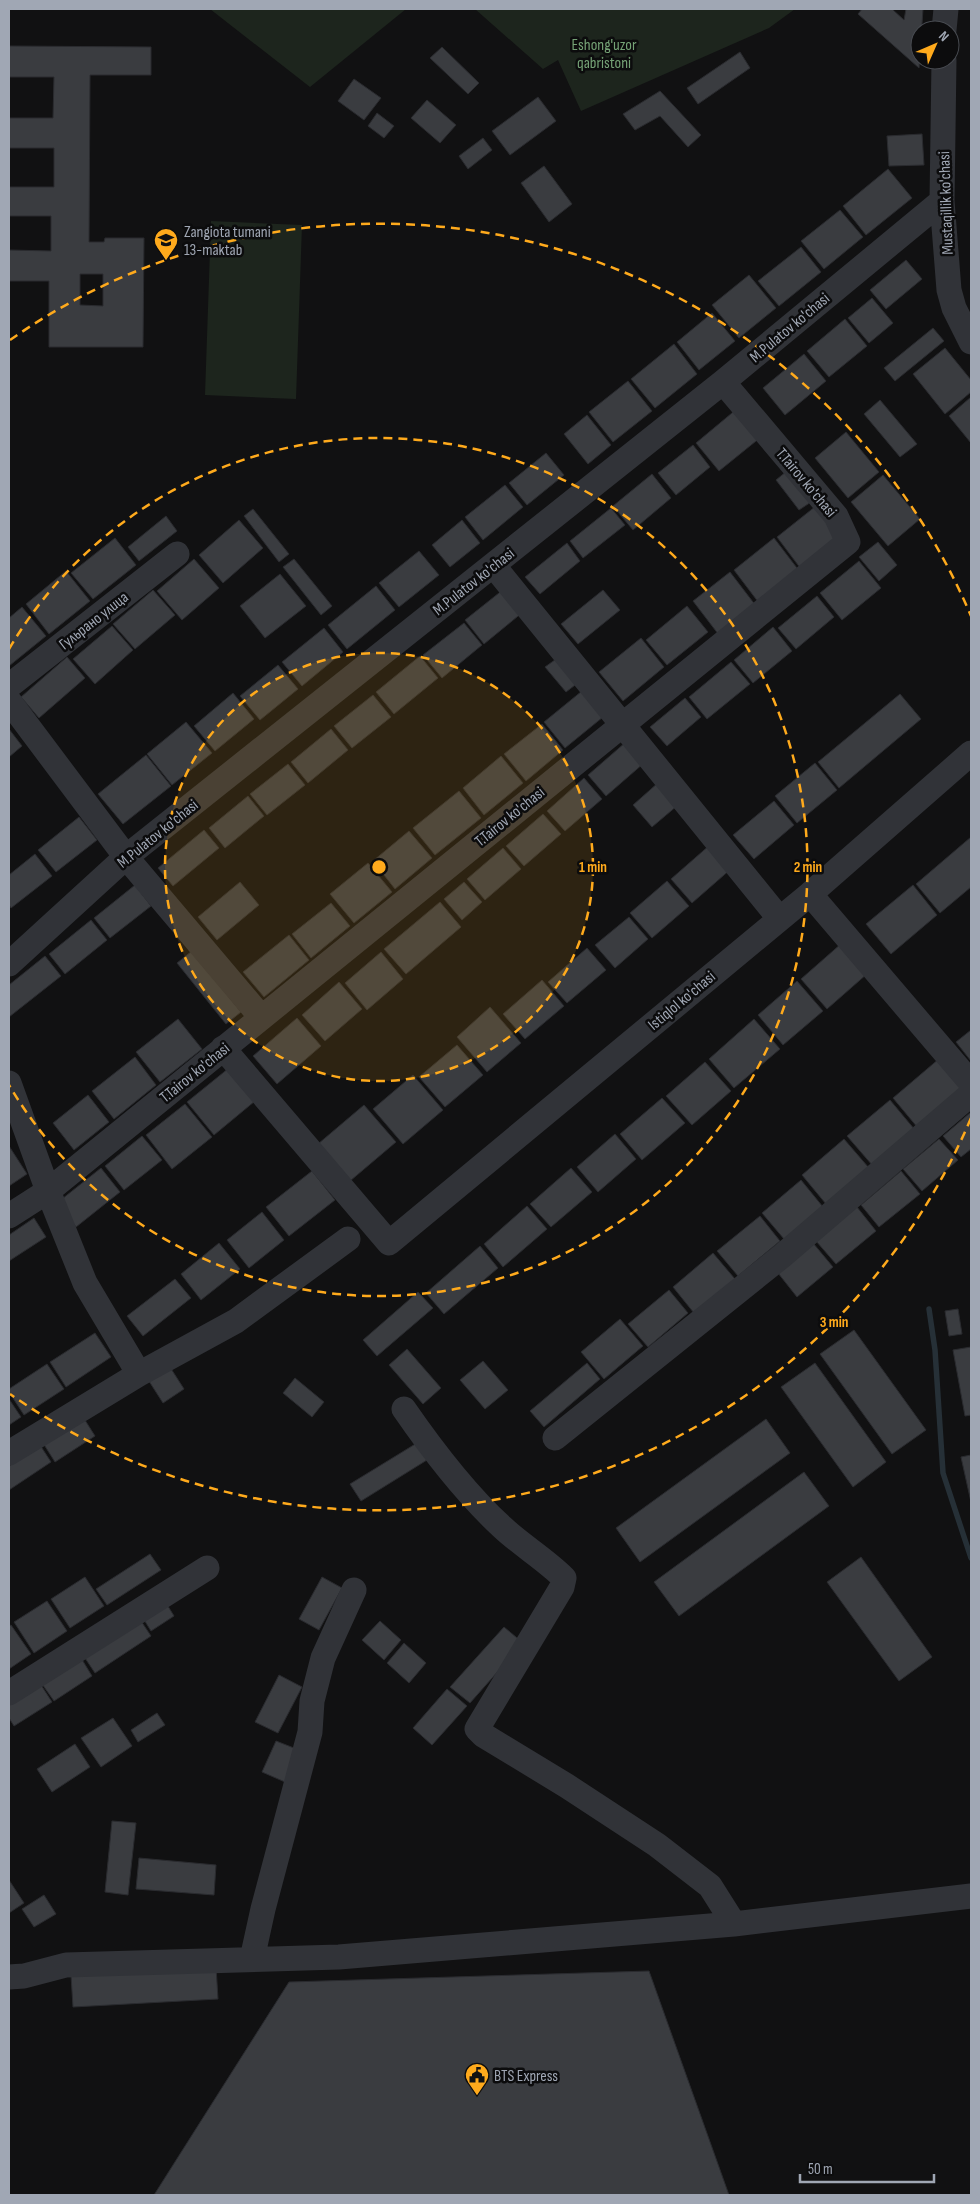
<svg xmlns="http://www.w3.org/2000/svg" width="980" height="2204" viewBox="0 0 980 2204" font-family="'Sofia Sans Condensed',sans-serif">
<rect width="100%" height="100%" fill="#111112"/>
<path fill="#1d251d" d="M 210,9 L 406,9 L 310,87 Z
M 475,9 L 795,9 L 769,28 L 581,111 L 558,60 L 543,69 Z
M 211,221 L 302,225 L 296,399 L 205,395 Z"/>
<g fill="none" stroke-linecap="round" stroke-linejoin="round">
<path stroke="#263037" stroke-width="5.5" d="M 929,1309 L 935,1350 L 943,1473 L 971,1558"/>
</g>
<path fill="#3a3c40" stroke="#2a2b2f" fill-rule="evenodd" d="M 862,9 L 892,9 L 904,20 L 906,9 L 923,9 L 919,68 L 858,14 Z
M 9,46 L 151,47 L 151,75 L 90,75 L 89,242 L 104,242 L 105,238 L 144,238 L 143,347 L 49,347 L 49,281 L 9,281 L 9,250 L 51,251 L 51,216 L 9,216 L 9,187 L 54,187 L 54,148 L 9,148 L 9,118 L 53,118 L 54,77 L 9,77 ZM 80,274 L 103,274 L 103,306 L 80,305 Z
M 442,47 L 479,83 L 468,94 L 430,58 Z
M 740,52 L 750,68 L 698,104 L 687,88 Z
M 354,79 L 381,98 L 364,120 L 338,101 Z
M 660,91 L 701,135 L 688,147 L 660,116 L 635,130 L 623,114 Z
M 538,97 L 556,121 L 510,155 L 492,131 Z
M 427,100 L 456,125 L 440,143 L 411,118 Z
M 377,113 L 394,126 L 384,138 L 368,126 Z
M 922,134 L 924,165 L 889,166 L 887,136 Z
M 483,138 L 492,150 L 468,169 L 459,156 Z
M 544,166 L 572,204 L 549,222 L 521,183 Z
M 888,169 L 912,198 L 866,235 L 843,206 Z
M 840,210 L 863,237 L 824,269 L 801,241 Z
M 801,247 L 821,272 L 779,306 L 758,281 Z
M 906,260 L 922,279 L 886,309 L 870,290 Z
M 749,275 L 776,308 L 739,338 L 712,305 Z
M 872,298 L 893,323 L 869,343 L 848,318 Z
M 712,313 L 735,341 L 699,370 L 677,342 Z
M 845,319 L 867,346 L 829,377 L 807,351 Z
M 933,328 L 944,341 L 895,381 L 884,368 Z
M 674,344 L 697,374 L 655,408 L 631,379 Z
M 945,348 L 971,380 L 971,392 L 945,414 L 913,374 Z
M 804,354 L 826,381 L 785,415 L 763,388 Z
M 628,381 L 652,411 L 613,442 L 589,412 Z
M 971,397 L 971,443 L 949,416 Z
M 880,400 L 917,444 L 900,457 L 864,414 Z
M 738,408 L 761,437 L 719,471 L 696,443 Z
M 587,415 L 611,445 L 588,464 L 564,434 Z
M 846,432 L 879,472 L 848,498 L 815,458 Z
M 693,445 L 710,467 L 676,495 L 658,473 Z
M 546,453 L 564,475 L 527,505 L 509,483 Z
M 787,471 L 811,502 L 799,510 L 776,480 Z
M 652,474 L 671,498 L 633,530 L 613,506 Z
M 883,475 L 920,519 L 888,546 L 851,502 Z
M 505,485 L 523,507 L 483,540 L 465,517 Z
M 816,506 L 841,538 L 801,569 L 777,537 Z
M 611,508 L 625,525 L 583,558 L 570,541 Z
M 253,509 L 289,554 L 279,562 L 244,516 Z
M 166,516 L 177,531 L 139,561 L 128,547 Z
M 239,520 L 263,548 L 223,583 L 199,555 Z
M 462,520 L 480,543 L 450,567 L 432,545 Z
M 115,538 L 136,565 L 93,599 L 71,573 Z
M 774,538 L 800,572 L 759,603 L 734,570 Z
M 878,542 L 897,565 L 879,581 L 859,557 Z
M 567,543 L 580,561 L 540,594 L 525,577 Z
M 419,551 L 439,575 L 399,607 L 379,583 Z
M 194,559 L 219,588 L 182,620 L 157,591 Z
M 294,559 L 332,606 L 321,615 L 283,567 Z
M 859,561 L 881,588 L 842,620 L 820,593 Z
M 66,571 L 90,601 L 49,634 L 26,604 Z
M 730,572 L 756,606 L 719,635 L 693,601 Z
M 280,574 L 306,606 L 265,638 L 240,606 Z
M 376,586 L 395,610 L 347,649 L 328,625 Z
M 504,589 L 523,612 L 484,644 L 465,620 Z
M 153,590 L 175,615 L 135,649 L 113,624 Z
M 603,590 L 620,610 L 578,644 L 561,624 Z
M 817,596 L 834,617 L 796,649 L 778,628 Z
M 687,606 L 708,632 L 667,665 L 646,640 Z
M 22,607 L 46,636 L 9,666 L 9,618 Z
M 464,623 L 482,645 L 442,678 L 423,655 Z
M 112,626 L 133,650 L 95,684 L 73,659 Z
M 773,627 L 792,651 L 753,683 L 734,660 Z
M 324,628 L 343,652 L 302,686 L 282,662 Z
M 641,638 L 664,667 L 623,701 L 599,672 Z
M 420,656 L 438,678 L 394,714 L 376,692 Z
M 67,657 L 85,678 L 39,718 L 21,697 Z
M 559,657 L 579,682 L 566,692 L 545,667 Z
M 731,662 L 750,684 L 707,719 L 689,697 Z
M 278,665 L 298,689 L 260,720 L 240,696 Z
M 582,691 L 603,717 L 565,748 L 544,722 Z
M 233,693 L 254,719 L 215,751 L 194,726 Z
M 900,694 L 921,719 L 839,788 L 818,762 Z
M 373,695 L 391,717 L 352,748 L 334,726 Z
M 685,698 L 701,717 L 667,746 L 650,727 Z
M 186,722 L 212,753 L 172,785 L 147,754 Z
M 542,724 L 563,750 L 526,781 L 504,754 Z
M 9,729 L 22,746 L 9,757 Z
M 331,729 L 348,750 L 308,783 L 291,762 Z
M 626,742 L 644,763 L 606,796 L 588,775 Z
M 146,755 L 171,786 L 123,824 L 98,794 Z
M 501,756 L 523,783 L 484,815 L 463,788 Z
M 815,763 L 837,790 L 797,823 L 775,796 Z
M 288,764 L 305,785 L 267,815 L 250,794 Z
M 584,778 L 602,799 L 565,831 L 547,811 Z
M 659,782 L 678,805 L 652,827 L 633,805 Z
M 459,791 L 481,818 L 435,855 L 413,828 Z
M 248,796 L 264,816 L 225,848 L 209,828 Z
M 774,801 L 794,825 L 754,859 L 733,835 Z
M 543,814 L 561,834 L 524,866 L 506,846 Z
M 79,817 L 97,840 L 56,872 L 38,850 Z
M 204,830 L 219,848 L 173,886 L 158,868 Z
M 409,831 L 432,858 L 395,889 L 373,861 Z
M 971,837 L 971,887 L 940,913 L 916,884 Z
M 711,844 L 732,868 L 692,903 L 671,879 Z
M 503,848 L 521,869 L 485,900 L 467,879 Z
M 35,854 L 52,876 L 11,908 L 9,905 L 9,875 Z
M 368,863 L 392,892 L 354,923 L 330,894 Z
M 667,881 L 689,906 L 652,938 L 630,913 Z
M 240,882 L 259,905 L 217,940 L 198,917 Z
M 464,882 L 482,902 L 462,920 L 444,899 Z
M 135,885 L 151,906 L 110,938 L 94,918 Z
M 913,885 L 937,915 L 891,954 L 866,924 Z
M 440,902 L 461,927 L 406,974 L 384,949 Z
M 331,903 L 350,926 L 311,958 L 292,934 Z
M 629,917 L 648,939 L 615,968 L 595,945 Z
M 91,920 L 107,940 L 65,974 L 49,954 Z
M 289,935 L 309,960 L 264,997 L 243,972 Z
M 842,943 L 868,973 L 827,1009 L 801,979 Z
M 587,948 L 606,970 L 567,1003 L 548,982 Z
M 192,951 L 241,1012 L 226,1024 L 177,963 Z
M 381,952 L 403,979 L 367,1010 L 345,983 Z
M 45,956 L 61,976 L 9,1017 L 9,985 Z
M 542,980 L 564,1006 L 525,1039 L 503,1014 Z
M 797,981 L 823,1011 L 783,1045 L 758,1015 Z
M 339,982 L 362,1009 L 325,1041 L 302,1015 Z
M 490,1007 L 521,1043 L 487,1072 L 457,1037 Z
M 297,1018 L 321,1046 L 277,1084 L 253,1056 Z
M 178,1019 L 202,1049 L 160,1082 L 136,1052 Z
M 754,1019 L 780,1049 L 734,1088 L 709,1059 Z
M 971,1030 L 971,1061 L 956,1042 Z
M 457,1045 L 483,1075 L 445,1107 L 419,1077 Z
M 135,1057 L 156,1085 L 114,1119 L 92,1091 Z
M 940,1058 L 966,1088 L 918,1128 L 893,1098 Z
M 705,1062 L 731,1091 L 692,1125 L 666,1096 Z
M 229,1068 L 255,1101 L 214,1135 L 187,1102 Z
M 413,1075 L 443,1110 L 403,1144 L 373,1109 Z
M 88,1095 L 109,1122 L 74,1150 L 53,1123 Z
M 662,1098 L 685,1123 L 642,1160 L 620,1134 Z
M 890,1100 L 915,1130 L 873,1166 L 847,1136 Z
M 185,1104 L 212,1137 L 172,1169 L 146,1135 Z
M 364,1105 L 396,1142 L 350,1181 L 318,1144 Z
M 971,1112 L 971,1149 L 961,1157 L 943,1136 Z
M 615,1134 L 636,1159 L 598,1192 L 577,1167 Z
M 142,1136 L 162,1160 L 124,1190 L 105,1166 Z
M 844,1139 L 869,1168 L 826,1204 L 802,1175 Z
M 939,1139 L 958,1160 L 922,1191 L 903,1169 Z
M 9,1146 L 27,1174 L 9,1186 Z
M 101,1168 L 120,1192 L 76,1227 L 57,1203 Z
M 571,1168 L 592,1192 L 551,1227 L 530,1204 Z
M 312,1171 L 335,1200 L 289,1236 L 266,1207 Z
M 901,1171 L 920,1194 L 879,1227 L 861,1205 Z
M 801,1180 L 823,1207 L 784,1239 L 762,1213 Z
M 527,1206 L 547,1229 L 503,1267 L 484,1244 Z
M 857,1207 L 876,1231 L 836,1264 L 816,1241 Z
M 262,1212 L 284,1240 L 249,1268 L 227,1240 Z
M 760,1216 L 780,1241 L 738,1276 L 717,1251 Z
M 34,1218 L 46,1237 L 9,1261 L 9,1235 Z
M 219,1243 L 240,1269 L 201,1300 L 181,1274 Z
M 813,1243 L 833,1267 L 797,1297 L 778,1273 Z
M 480,1246 L 498,1268 L 444,1314 L 426,1293 Z
M 713,1253 L 735,1279 L 694,1313 L 673,1287 Z
M 175,1279 L 191,1298 L 143,1336 L 127,1316 Z
M 669,1290 L 688,1313 L 648,1347 L 628,1324 Z
M 418,1292 L 433,1308 L 377,1356 L 363,1340 Z
M 958,1309 L 962,1334 L 949,1336 L 945,1311 Z
M 620,1319 L 643,1346 L 604,1379 L 581,1352 Z
M 854,1330 L 926,1430 L 892,1454 L 820,1354 Z
M 95,1333 L 111,1357 L 66,1387 L 50,1362 Z
M 971,1347 L 971,1415 L 965,1416 L 953,1350 Z
M 407,1349 L 441,1388 L 423,1404 L 389,1365 Z
M 483,1361 L 508,1390 L 485,1409 L 460,1380 Z
M 587,1363 L 600,1379 L 544,1427 L 530,1411 Z
M 815,1363 L 886,1462 L 853,1487 L 781,1387 Z
M 47,1364 L 64,1389 L 24,1415 L 9,1392 L 9,1389 Z
M 168,1364 L 184,1389 L 163,1403 L 147,1378 Z
M 295,1378 L 324,1402 L 312,1417 L 283,1393 Z
M 9,1399 L 21,1417 L 9,1425 Z
M 83,1417 L 95,1436 L 55,1462 L 43,1443 Z
M 766,1419 L 790,1453 L 640,1562 L 616,1528 Z
M 417,1443 L 427,1460 L 361,1501 L 350,1484 Z
M 40,1445 L 51,1462 L 9,1490 L 9,1466 Z
M 971,1455 L 971,1502 L 961,1457 Z
M 804,1472 L 829,1506 L 679,1616 L 654,1582 Z
M 150,1554 L 161,1570 L 107,1605 L 96,1589 Z
M 861,1557 L 932,1657 L 899,1681 L 827,1582 Z
M 85,1577 L 104,1606 L 70,1628 L 51,1599 Z
M 322,1577 L 342,1588 L 319,1630 L 299,1619 Z
M 47,1601 L 67,1631 L 34,1653 L 14,1622 Z
M 166,1603 L 174,1616 L 151,1631 L 143,1618 Z
M 141,1621 L 151,1636 L 95,1673 L 85,1658 Z
M 380,1621 L 401,1640 L 384,1660 L 362,1640 Z
M 11,1625 L 31,1654 L 9,1669 L 9,1626 Z
M 504,1627 L 523,1643 L 470,1703 L 450,1687 Z
M 404,1643 L 426,1663 L 409,1683 L 387,1663 Z
M 81,1658 L 92,1676 L 54,1701 L 42,1684 Z
M 279,1675 L 302,1687 L 278,1733 L 255,1722 Z
M 41,1685 L 52,1702 L 14,1726 L 9,1718 L 9,1705 Z
M 447,1689 L 467,1706 L 432,1745 L 413,1728 Z
M 157,1713 L 165,1725 L 138,1742 L 131,1730 Z
M 113,1718 L 132,1746 L 101,1767 L 81,1738 Z
M 276,1741 L 299,1750 L 285,1782 L 262,1772 Z
M 75,1744 L 90,1767 L 52,1792 L 37,1769 Z
M 112,1821 L 136,1823 L 128,1895 L 105,1892 Z
M 139,1858 L 216,1865 L 214,1895 L 136,1889 Z
M 9,1880 L 24,1903 L 9,1913 Z
M 44,1895 L 56,1914 L 34,1927 L 22,1909 Z
M 216,1967 L 218,1999 L 73,2007 L 71,1975 Z
M 649,1971 L 729,2195 L 154,2195 L 289,1982 Z"/>
<g fill="none" stroke-linecap="round" stroke-linejoin="round">
<path stroke="#313338" stroke-width="25" d="M 944,30 L 946,9
M 944,60 L 942,201 L 949,290 L 954,308 L 971,342
M 493,565 L 779,918
M 9,686 L 177,554
M 9,701 L 126,857 L 261,1017
M 810,894 L 971,1083
M 9,964 L 126,857 L 723,382 L 942,201
M 223,1048 L 389,1243 L 810,894 L 971,753
M 9,1083 L 48,1191 L 85,1283 L 139,1374 L 9,1453
M 9,1216 L 48,1191 L 848,542 L 836,516 L 723,382
M 139,1374 L 236,1321 L 348,1239
M 404,1409 C 433,1451 464,1492 502,1527 C 521,1545 545,1559 564,1578 L 562,1587 L 477,1729 L 483,1735 L 567,1786 L 657,1845 L 710,1886 L 734,1924
M 555,1438 L 782,1256 L 971,1094
M 9,1693 L 207,1568
M 252,1959 L 263,1909 L 310,1732 L 312,1701 L 323,1658 L 354,1590
M 9,1977 L 24,1976 L 66,1965 L 339,1957 L 734,1924 L 971,1896"/>
</g>
<circle cx="379" cy="867" r="214" fill="#ffaa1c" fill-opacity=".12"/>
<g fill="none" stroke="#ffaa1c" stroke-width="2.5" stroke-dasharray="9 6">
<circle cx="379" cy="867" r="214"/>
<path d="M9 649A429 429 0 1 1 9 1085"/>
<path d="M971 1118A643 643 0 0 1 10 1394M10 340A643 643 0 0 1 971 616"/>
</g>
<defs>
<g id="school-pin" transform="scale(1.25)"><path d="M0 17L-7.5 6A9.5 9.5 0 1 1 7.5 6Z" fill="#ffaa1c" stroke="#0c0c0d"/><path d="M0-5L7-2L0 1L-7-2ZM-4 1L0 2.5L4 1V4Q0 6-4 4Z" fill="#111"/></g>
<g id="civic-pin" transform="scale(1.25)"><path d="M0 17L-7.5 6A9.5 9.5 0 1 1 7.5 6Z" fill="#ffaa1c" stroke="#0c0c0d"/><path d="M-.6-6.5H3V-4.5H.6V-3L4-1V1h2V6H-6V1h2V-1L-.6-3ZM-1.2 2.5V6h2.4V2.5Z" fill="#111"/></g>
</defs>
<g fill-rule="evenodd">
<use href="#school-pin" x="166" y="240"/>
<use href="#civic-pin" x="477" y="2075"/>
</g>
<g text-anchor="middle" stroke-width="5" stroke-linejoin="round" paint-order="stroke">
<g font-size="16" fill="#75a276" stroke="#0c0c0d">
<text x="604" y="50">Eshong'uzor<tspan x="604" dy="18">qabristoni</tspan></text>
</g>
<g font-size="16" fill="#a0a7b4" stroke="#0c0c0d">
<text transform="translate(945 203) rotate(-92)" y="6">Mustaqillik ko'chasi</text>
<text transform="translate(789 327) rotate(-40)" y="6">M.Pulatov ko'chasi</text>
<text transform="translate(807 482) rotate(50)" y="6">T.Tairov ko'chasi</text>
<text transform="translate(473 581) rotate(-38)" y="6">M.Pulatov ko'chasi</text>
<text transform="translate(93 620) rotate(-38)" y="6">Гульрано улица</text>
<text transform="translate(509 816) rotate(-39)" y="6">T.Tairov ko'chasi</text>
<text transform="translate(157 833) rotate(-39)" y="6">M.Pulatov ko'chasi</text>
<text transform="translate(681 1000) rotate(-40)" y="6">Istiqlol ko'chasi</text>
<text transform="translate(194 1072) rotate(-39)" y="6">T.Tairov ko'chasi</text>
</g>
<g font-size="16" fill="#a0a7b4" stroke="#0c0c0d" text-anchor="start">
<text x="184" y="237">Zangiota tumani<tspan x="184" dy="18">13-maktab</tspan></text>
<text x="494" y="2081">BTS Express</text>
</g>
</g>
<circle cx="379" cy="867" r="8" fill="#ffaa1c" stroke="#0c0c0d" stroke-width="2.5"/>
<g font-size="15" text-anchor="middle" font-weight="bold" fill="#ffaa1c" stroke="#0c0c0d" stroke-width="5" stroke-linejoin="round" paint-order="stroke">
<text x="593" y="872">1 min</text>
<text x="808" y="872">2 min</text>
<text x="834" y="1327">3 min</text>
</g>
<rect width="980" height="2204" fill="none" stroke="#a0a7b4" stroke-width="20"/>
<g transform="translate(935 45) rotate(45)"><circle r="24" fill="#0c0c0d" stroke="#474a50"/>
<path d="M0-4L9 19L0 12L-9 19Z" fill="#ffaa1c"/>
<text y="-8" font-size="14" font-weight="bold" text-anchor="middle" fill="#a0a7b4">N</text>
</g>
<path d="M800 2174v8h134v-8" fill="none" stroke="#a0a7b4" stroke-width="2.5"/>
<text x="808" y="2174" font-size="15" fill="#a0a7b4" stroke="#0c0c0d" stroke-width="4" paint-order="stroke">50 m</text>
</svg>
